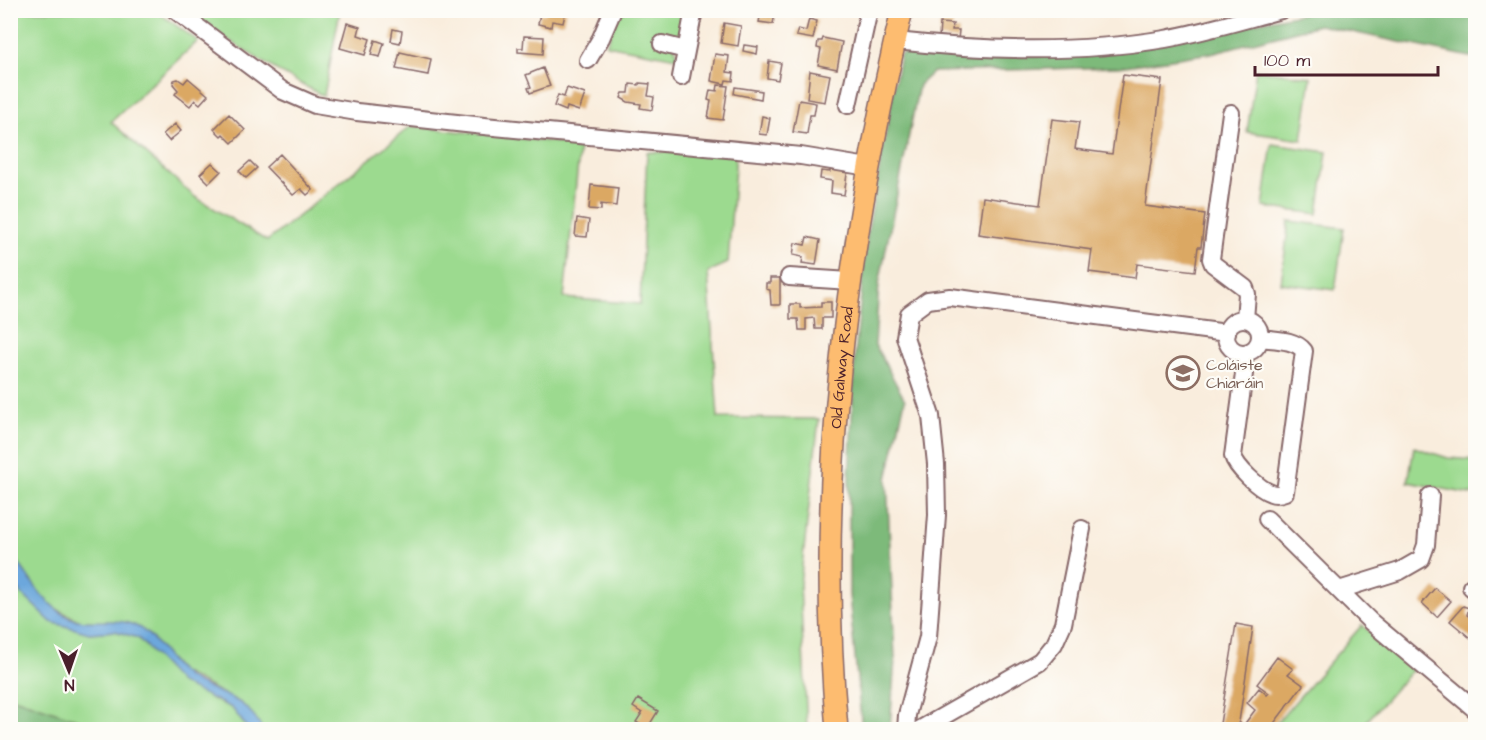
<svg xmlns="http://www.w3.org/2000/svg" width="1486" height="740" viewBox="0 0 1486 740" font-family="'Architects Daughter',sans-serif">
<rect width="100%" height="100%" fill="#fdfcf7"/>
<filter id="ink" filterUnits="userSpaceOnUse"><feTurbulence type="fractalNoise" baseFrequency=".0167" numOctaves="2"/><feDisplacementMap in="SourceGraphic" scale="12" xChannelSelector="R" yChannelSelector="G"/><feConvolveMatrix kernelMatrix="1 2 1 2 8 2 1 2 1" color-interpolation-filters="sRGB"/></filter>
<filter id="wash" filterUnits="userSpaceOnUse"><feTurbulence type="fractalNoise" baseFrequency=".008" numOctaves="4" result="noise"/><feDisplacementMap in="SourceGraphic" scale="24" xChannelSelector="R" yChannelSelector="G"/><feGaussianBlur stdDeviation="1.35" result="paint"/><feColorMatrix in="noise" values="0 0 0 0 0 0 0 0 0 0 0 0 0 0 0 0 0 1.4 0 .05"/><feComposite in="paint" operator="in"/></filter>
<g filter="url(#wash)">
<rect width="100%" height="100%" fill="#f9eddd"/>
<path fill="#9cda8f" stroke="#737c5d" stroke-width="1.5" d="M 11,11 L 156,11 L 198,41 L 111,122 L 195,197 L 267,241 L 411,126 L 580,145 L 564,298 L 640,304 L 647,152 L 736,153 L 728,263 L 708,272 L 718,418 L 819,419 L 800,584 L 807,729 L 262,729 L 255,717 L 241,703 L 180,671 L 149,636 L 98,622 L 80,621 L 53,607 L 37,591 L 11,551 Z
M 186,11 L 340,11 L 324,96 C 276,72 230,42 186,11 Z
M 620,11 L 692,11 L 680,38 L 672,39 L 677,53 L 677,58 L 606,45 Z
M 1256,70 L 1311,77 L 1302,140 L 1247,132 Z
M 1272,144 L 1327,152 L 1318,214 L 1263,207 Z
M 1289,221 L 1344,228 L 1335,290 L 1281,283 Z
M 1414,447 L 1448,458 L 1475,460 L 1475,495 L 1408,482 Z
M 10,575 L 21,593 L 89,633 L 115,631 L 138,638 L 212,699 L 232,708 L 248,729 L 11,729 Z
M 1362,625 L 1413,669 L 1360,729 L 1279,730 L 1274,726 Z"/>
<path fill="#7dba7a" stroke="#646c52" stroke-width="1.5" d="M 1315,11 L 1475,11 L 1475,58 L 1319,25 L 1211,53 L 1119,67 L 933,72 L 919,85 L 879,284 L 875,345 L 905,400 L 887,479 L 895,659 L 890,729 L 862,730 L 849,595 L 849,478 L 855,355 L 867,236 L 900,55 L 910,49 L 1101,53 Z
M 11,697 L 85,722 L 82,729 L 11,729 Z"/>
<path fill="#6ca7dc" stroke="#5b6384" stroke-width="1.5" d="M 10,551 C 28,574 40,601 67,616 C 89,628 116,614 138,627 C 155,636 165,657 179,670 C 206,695 244,690 262,729 L 248,729 L 232,708 L 180,683 L 138,638 L 115,631 L 89,633 L 51,622 L 21,593 L 11,575 Z"/>
<g id="blocks">
<path fill="#dba863" d="M 546,10 L 566,10 L 563,23 L 552,21 L 551,27 L 538,24 L 540,13 L 545,14 Z
M 761,12 L 775,14 L 773,24 L 759,22 Z
M 809,19 L 817,21 L 813,39 L 796,36 L 798,29 L 806,31 Z
M 347,23 L 360,27 L 358,35 L 370,39 L 365,55 L 340,48 Z
M 724,23 L 741,26 L 738,46 L 721,43 Z
M 940,23 L 953,24 L 952,30 L 959,30 L 958,40 L 939,38 Z
M 393,29 L 402,31 L 400,43 L 391,41 Z
M 524,36 L 544,37 L 543,54 L 518,52 L 518,48 L 523,48 Z
M 823,38 L 842,42 L 837,69 L 818,65 L 821,49 L 817,48 L 818,41 L 822,41 Z
M 375,40 L 384,43 L 380,57 L 371,55 Z
M 744,45 L 758,47 L 757,54 L 743,51 Z
M 400,52 L 431,59 L 428,75 L 396,69 Z
M 715,54 L 729,56 L 727,72 L 734,73 L 733,81 L 726,80 L 725,84 L 711,81 Z
M 769,61 L 781,63 L 778,80 L 767,78 Z
M 543,68 L 550,86 L 530,93 L 528,88 L 531,87 L 526,75 Z
M 810,71 L 830,75 L 825,102 L 807,99 Z
M 1123,75 L 1162,80 L 1145,206 L 1205,214 L 1201,247 L 1198,247 L 1195,271 L 1137,264 L 1135,278 L 1089,272 L 1092,250 L 978,234 L 983,197 L 1040,205 L 1052,119 L 1079,122 L 1075,149 L 1112,154 Z
M 188,78 L 208,95 L 200,104 L 195,100 L 190,106 L 175,94 L 178,90 L 173,84 L 174,80 L 178,79 L 184,83 Z
M 639,83 L 650,84 L 648,96 L 654,97 L 652,110 L 640,108 L 641,104 L 628,102 L 621,98 L 623,93 L 629,93 L 630,84 L 639,85 Z
M 718,85 L 728,86 L 723,120 L 708,118 L 711,101 L 708,100 L 710,90 L 717,91 Z
M 735,87 L 762,91 L 761,99 L 734,94 Z
M 567,88 L 585,94 L 579,111 L 567,107 L 566,111 L 554,106 L 558,95 L 564,97 Z
M 799,100 L 816,103 L 814,115 L 810,115 L 807,134 L 793,132 Z
M 229,114 L 245,130 L 232,143 L 223,134 L 221,136 L 214,129 Z
M 762,116 L 770,118 L 767,135 L 759,134 Z
M 175,124 L 181,131 L 169,141 L 163,134 Z
M 280,154 L 313,190 L 307,195 L 301,189 L 293,195 L 266,167 Z
M 250,161 L 257,168 L 246,178 L 239,171 Z
M 212,163 L 221,171 L 209,183 L 200,174 Z
M 831,165 L 848,167 L 844,195 L 831,193 L 832,181 L 820,179 L 821,171 L 830,172 Z
M 591,185 L 618,188 L 616,206 L 601,204 L 601,210 L 589,209 Z
M 577,218 L 589,220 L 587,237 L 575,236 Z
M 807,237 L 820,240 L 816,265 L 802,263 L 803,257 L 793,255 L 795,243 L 805,245 Z
M 770,278 L 780,278 L 780,305 L 771,305 L 770,290 L 766,289 L 766,283 L 770,283 Z
M 821,302 L 831,302 L 831,318 L 822,318 L 822,329 L 815,329 L 814,318 L 806,319 L 806,330 L 799,330 L 798,319 L 790,319 L 790,304 L 800,304 L 800,308 L 821,307 Z
M 1435,588 L 1451,601 L 1437,617 L 1422,603 Z
M 1463,606 L 1469,608 L 1467,615 L 1476,622 L 1475,642 L 1450,621 Z
M 1236,624 L 1253,627 L 1239,722 L 1243,726 L 1255,710 L 1247,703 L 1259,688 L 1267,695 L 1269,693 L 1257,684 L 1277,657 L 1293,669 L 1288,674 L 1303,685 L 1269,730 L 1219,730 Z
M 638,699 L 658,711 L 647,729 L 636,722 L 642,713 L 633,707 Z"/>
</g>
</g>
<g filter="url(#ink)">
<use href="#blocks" fill-opacity="0" stroke="#876769" stroke-width="1.5"/>
<g fill="none" stroke-linecap="round" stroke-linejoin="round">
<g stroke="#876769" stroke-width="20">
<path id="minor" d="M 175,10 L 283,91 L 315,105 L 357,112 L 484,126 L 801,156 L 868,167
M 896,41 C 985,51 1077,54 1165,39 C 1204,32 1243,20 1281,10
M 662,44 L 686,50
M 588,60 L 601,38 L 613,10
M 681,77 L 694,10
M 848,105 L 869,10
M 1231,113 L 1211,259 L 1213,264 L 1245,288 L 1247,294 L 1245,319
M 789,277 L 850,281
M1226 336a17 17 0 1 1 34 0a17 17 0 1 1-34 0Z
M 1244,353 L 1244,374 L 1233,456 C 1236,467 1259,489 1271,493 C 1276,495 1280,494 1285,492 L 1304,351 C 1295,339 1275,340 1260,338
M 1267,519 L 1371,622 L 1476,710
M 1471,587 L 1476,591
M 1339,590 L 1400,571 L 1421,559 L 1426,545 L 1430,496
M 906,730 L 907,715 L 928,637 L 937,515 L 936,464 L 931,416 L 905,337 L 909,314 L 928,300 L 950,297 L 1227,333
M 919,730 L 1040,661 L 1054,644 L 1063,624 L 1082,529"/>
</g>
<g stroke="#876769" stroke-width="24">
<g id="major">
<path id="s1" d="M 837,730 C 815,484 846,249 902,10"/>
</g>
</g>
<use href="#minor" stroke="#fff" stroke-width="16"/>
<use href="#major" stroke="#fdbc6f" stroke-width="21"/>
</g>
</g>
<defs>
<g id="school-ring" transform="scale(1.725)"><circle r="9.5" fill="#fdfcf7" stroke="#8d6e63" stroke-width="1.5"/><path d="M0-5L7-2L0 1L-7-2ZM-4 1L0 2.5L4 1V4Q0 6-4 4Z" fill="#8d6e63"/></g>
</defs>
<g fill-rule="evenodd">
<use href="#school-ring" x="1183" y="373"/>
</g>
<g text-anchor="middle" stroke-width="4.5" stroke-linejoin="round" paint-order="stroke">
<g font-size="16" fill="#785e54" stroke="#fdfcf7" text-anchor="start">
<text x="1206" y="370">Coláiste<tspan x="1206" dy="18">Chiaráin</tspan></text>
</g>
<g font-size="16" fill="#4a1f2b" stroke="#fdfcf7">
<text dy="6" stroke="none"><textPath href="#s1" startOffset="363">Old Galway Road</textPath></text>
</g>
</g>
<rect width="1486" height="740" fill="none" stroke="#fdfcf7" stroke-width="36"/>
<g transform="translate(69 671) rotate(178)" stroke="#fdfcf7" stroke-width="4.5" paint-order="stroke">
<path d="M0-4.5L10 22L0 15L-10 22Z" fill="#4a1f2b"/>
<text y="-9" font-size="16" font-weight="bold" text-anchor="middle" fill="#4a1f2b">N</text>
</g>
<path d="M1255 66v9h183v-9" fill="none" stroke="#4a1f2b" stroke-width="3"/>
<text x="1264" y="66" font-size="18" fill="#4a1f2b" stroke="#fdfcf7" stroke-width="4.5" paint-order="stroke">100 m</text>
</svg>
